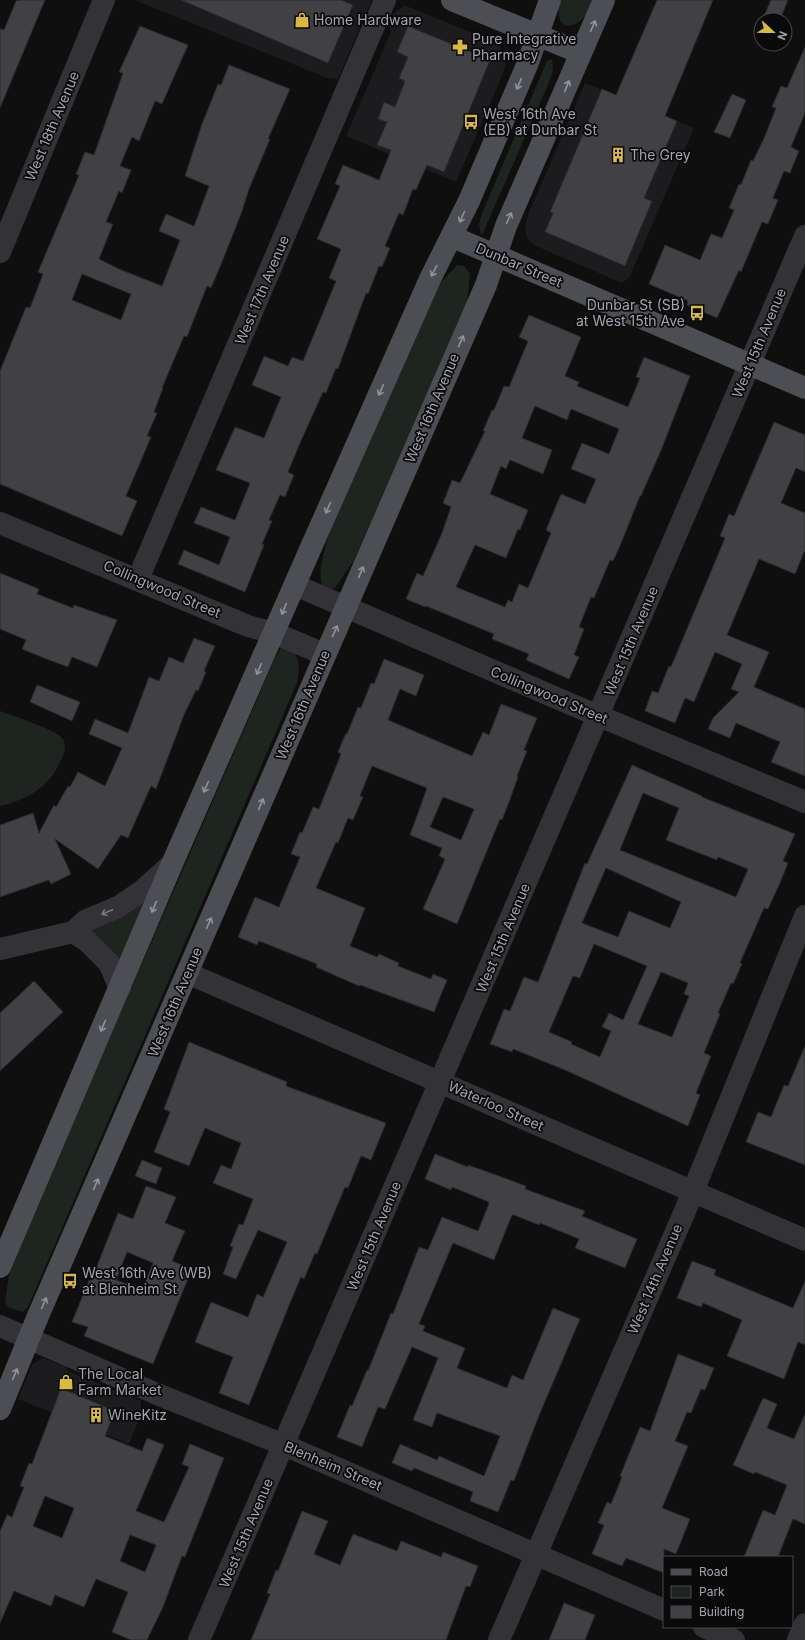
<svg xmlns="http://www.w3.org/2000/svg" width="805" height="1640" viewBox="0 0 805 1640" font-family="Inter,sans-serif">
<rect width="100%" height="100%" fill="#0f0f10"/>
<path fill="#1c1b1d" d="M 135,0 L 370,0 L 370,4 L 338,79 L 327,78 Z
M 404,6 L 409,7 L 497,43 L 504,54 L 506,61 L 504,71 L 456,182 L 346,136 L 391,32 L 389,24 L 393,14 Z
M 585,83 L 694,128 L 630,276 L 622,283 L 536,246 L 528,240 L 525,230 L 527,217 Z
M 42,1358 L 65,1366 L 68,1371 L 141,1401 L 141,1415 L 129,1444 L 18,1399 L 32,1365 Z"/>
<path fill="#1e241f" d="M 561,0 L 596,0 C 592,8 584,20 575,24 C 558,32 556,11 561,0 Z
M 551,59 C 555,65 552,74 550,80 L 482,235 L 481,234 L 479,224 L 482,213 L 547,61 Z
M 457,265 L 464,266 L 470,274 L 467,303 L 353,562 L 335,588 L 331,589 L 322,585 C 317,570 326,546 330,531 L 438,285 Z
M 291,647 C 300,659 300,669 297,683 L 28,1307 L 23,1312 L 10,1308 L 5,1303 L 9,1274 L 17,1251 L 275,658 L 281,648 Z
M 0,711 C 13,716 54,729 62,738 C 67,744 65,751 62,758 C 50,787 29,799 0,806 Z
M 148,897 L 120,961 L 86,932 Z"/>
<path fill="#414145" stroke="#2a292c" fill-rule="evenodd" d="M 21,0 L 45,0 L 0,108 L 0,29 L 4,30 L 16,1 Z
M 181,0 L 341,0 L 353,5 L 328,63 Z
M 657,0 L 713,0 L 665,116 L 677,121 L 644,198 L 652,201 L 625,266 L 545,232 L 553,213 L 550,212 L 602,89 L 616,95 Z
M 771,0 L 788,0 L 780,20 L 774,20 L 764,16 Z
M 140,26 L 188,45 L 162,104 L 155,101 L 139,141 L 132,137 L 120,166 L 131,170 L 122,193 L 119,191 L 106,222 L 113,224 L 99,259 L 119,269 L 162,286 L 180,240 L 159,231 L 166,214 L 194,226 L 209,186 L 185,176 L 202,124 L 218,84 L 221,85 L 229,65 L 290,89 L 268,139 L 270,139 L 249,189 L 241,214 L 222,262 L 211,288 L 207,286 L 187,337 L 184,336 L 162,388 L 163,388 L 154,412 L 157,413 L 147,436 L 151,437 L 126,496 L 137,501 L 122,536 L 0,484 L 0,371 L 26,307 L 30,308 L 43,274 L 38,272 L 79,175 L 76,174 L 85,152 L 94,155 L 123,73 L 119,72 ZM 82,274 L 131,294 L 121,320 L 72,300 Z
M 408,26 L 490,60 L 444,172 L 427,165 L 416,190 L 413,189 L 403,215 L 399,213 L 385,246 L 390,248 L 382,267 L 379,266 L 368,294 L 366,293 L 338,369 L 336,368 L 326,393 L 323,392 L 300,443 L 288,472 L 294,475 L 285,497 L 280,495 L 269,520 L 272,521 L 262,544 L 264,545 L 245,592 L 178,564 L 184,550 L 219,565 L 230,537 L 194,523 L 201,507 L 235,520 L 250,483 L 216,470 L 235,427 L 264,438 L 281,397 L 252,385 L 264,356 L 288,366 L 292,357 L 303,361 L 336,281 L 329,278 L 341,249 L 317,239 L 340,186 L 335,184 L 343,165 L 379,180 L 391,150 L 377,145 L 387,122 L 378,119 L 384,102 L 395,107 L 405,81 L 399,78 L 408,57 L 397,52 Z
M 805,47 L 805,113 L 791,147 L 799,151 L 790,173 L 784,171 L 773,198 L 778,200 L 768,224 L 762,222 L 741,272 L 739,270 L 717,318 L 687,305 L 688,301 L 649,284 L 665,245 L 700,260 L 711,234 L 722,238 L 734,210 L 729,208 L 739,184 L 741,185 L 751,160 L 753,161 L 765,136 L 776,108 L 772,107 L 781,86 L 787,88 Z
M 732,94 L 746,100 L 730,138 L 714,132 Z
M 529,315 L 581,337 L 565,376 L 579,382 L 577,386 L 628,407 L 640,378 L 636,377 L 644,357 L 690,376 L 662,448 L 641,496 L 640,496 L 620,546 L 613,561 L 610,560 L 594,598 L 591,597 L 579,627 L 584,629 L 574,655 L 579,657 L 569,679 L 526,660 L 529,654 L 492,639 L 494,634 L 426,606 L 425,607 L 406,599 L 417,573 L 423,576 L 442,533 L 451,507 L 443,503 L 452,480 L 460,483 L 485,431 L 483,431 L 492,410 L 494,410 L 504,386 L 509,387 L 528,341 L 519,337 ZM 535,406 L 567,420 L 571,409 L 619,429 L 609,454 L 582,443 L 571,469 L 596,479 L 585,504 L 561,494 L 546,530 L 551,533 L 528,588 L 519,584 L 512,602 L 508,600 L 505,607 L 456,587 L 475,545 L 506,558 L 518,529 L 520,530 L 528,510 L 490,494 L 501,466 L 506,469 L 510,460 L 543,474 L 552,450 L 522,438 Z
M 774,422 L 805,435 L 805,472 L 796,468 L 781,503 L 805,513 L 805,550 L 795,574 L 759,559 L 727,635 L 769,652 L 754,687 L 805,709 L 805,776 L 771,762 L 780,742 L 736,723 L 730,738 L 708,729 L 713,718 L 739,692 L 731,689 L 742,664 L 715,652 L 694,702 L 685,698 L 675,723 L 645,711 L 652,691 L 658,693 L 669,666 L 671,667 L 725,538 L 720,536 L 729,514 L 734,516 Z
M 0,573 L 39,589 L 37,594 L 73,608 L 74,605 L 117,620 L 97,667 L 72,657 L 68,667 L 44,658 L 22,649 L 26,640 L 0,629 Z
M 194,638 L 215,646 L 204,671 L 206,672 L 198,691 L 196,690 L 184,715 L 156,789 L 151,786 L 128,838 L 121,835 L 98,869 L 55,839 L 71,874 L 51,884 L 49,880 L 0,897 L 0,825 L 33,813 L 39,833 L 54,805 L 56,807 L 68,786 L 70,787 L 78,772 L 105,786 L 122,748 L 89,734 L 95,719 L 128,733 L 149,677 L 159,681 L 169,657 L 183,663 Z
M 384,659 L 424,675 L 416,696 L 400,689 L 388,720 L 472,756 L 483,732 L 489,735 L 501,704 L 537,718 L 524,750 L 527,751 L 517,776 L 518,777 L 509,802 L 502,820 L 500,819 L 457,924 L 423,909 L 445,859 L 439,856 L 442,848 L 410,835 L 427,788 L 372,766 L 360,796 L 363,797 L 353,820 L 348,818 L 338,843 L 336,842 L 316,888 L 365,908 L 350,946 L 377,957 L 379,954 L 399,963 L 398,966 L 431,979 L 433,974 L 447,980 L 434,1012 L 360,985 L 359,986 L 316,967 L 317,964 L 259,941 L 257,945 L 238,937 L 255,897 L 279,907 L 300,857 L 291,854 L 300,832 L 302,833 L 313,807 L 319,809 L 341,754 L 338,752 L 346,733 L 347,734 L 358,707 L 361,708 L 371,683 L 374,684 ZM 443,797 L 474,809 L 461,840 L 430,827 Z
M 37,685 L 80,702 L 72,721 L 30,702 Z
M 632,765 L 702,796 L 702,797 L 795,834 L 783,861 L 788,863 L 780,883 L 768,909 L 764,908 L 740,963 L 742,964 L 733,984 L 731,983 L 718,1013 L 720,1014 L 704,1053 L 711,1056 L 696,1093 L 700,1095 L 688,1126 L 565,1070 L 513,1049 L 512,1052 L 490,1044 L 504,1009 L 510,1011 L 524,977 L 538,982 L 585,863 L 587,864 ZM 643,793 L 679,808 L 666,840 L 717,860 L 718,857 L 748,869 L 736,897 L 620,850 ZM 606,868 L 681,902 L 670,928 L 629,911 L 618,937 L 582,923 ZM 594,944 L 647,966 L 623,1020 L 609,1013 L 602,1027 L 611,1031 L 600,1057 L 571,1044 L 572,1042 L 549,1032 L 573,976 L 580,978 ZM 661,972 L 688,983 L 684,994 L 689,996 L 672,1037 L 638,1024 Z
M 34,981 L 63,1012 L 0,1071 L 0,1013 Z
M 189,1042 L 287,1082 L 286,1086 L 386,1123 L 371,1160 L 361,1156 L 348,1188 L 345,1187 L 317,1254 L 315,1253 L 304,1279 L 301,1277 L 290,1303 L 249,1405 L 219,1393 L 233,1357 L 195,1342 L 211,1302 L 248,1317 L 257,1294 L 263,1297 L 287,1242 L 258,1230 L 236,1279 L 223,1274 L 233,1247 L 230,1246 L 239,1224 L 243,1225 L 253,1199 L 213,1183 L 221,1165 L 231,1169 L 241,1143 L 205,1128 L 189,1166 L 154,1152 L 170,1112 L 164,1109 Z
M 805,1046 L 805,1165 L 746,1142 L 758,1112 L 771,1117 L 784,1085 L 788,1086 Z
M 435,1154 L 468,1167 L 468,1165 L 499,1176 L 526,1186 L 525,1189 L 585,1211 L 582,1216 L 637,1239 L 625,1268 L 575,1248 L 579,1239 L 540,1223 L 539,1225 L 514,1215 L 512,1215 L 494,1260 L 453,1243 L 419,1324 L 425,1326 L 423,1331 L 465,1348 L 457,1368 L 507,1388 L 512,1375 L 523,1380 L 553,1308 L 580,1319 L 538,1418 L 514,1481 L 511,1480 L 498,1512 L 470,1501 L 473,1492 L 414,1468 L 412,1471 L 392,1463 L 400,1444 L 437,1460 L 439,1456 L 484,1476 L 500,1436 L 437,1413 L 432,1427 L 413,1420 L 438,1358 L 412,1347 L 385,1409 L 378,1407 L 362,1447 L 337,1437 L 350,1405 L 352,1406 L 367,1370 L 368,1371 L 391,1313 L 393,1314 L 419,1247 L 428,1250 L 442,1217 L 478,1231 L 488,1206 L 489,1202 L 452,1187 L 451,1190 L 425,1179 Z
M 142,1160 L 162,1168 L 156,1184 L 135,1176 Z
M 146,1186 L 176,1197 L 165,1223 L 185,1231 L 172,1261 L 192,1269 L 153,1364 L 84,1336 L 88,1327 L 72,1322 L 89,1280 L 91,1281 L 118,1213 L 133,1219 ZM 127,1252 L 153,1263 L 142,1290 L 116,1280 Z
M 692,1261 L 716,1270 L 714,1275 L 793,1308 L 805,1281 L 805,1345 L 798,1342 L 784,1379 L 727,1356 L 742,1320 L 703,1303 L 701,1307 L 677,1298 Z
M 678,1354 L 714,1368 L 705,1390 L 701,1389 L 691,1413 L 687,1412 L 675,1441 L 688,1446 L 662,1508 L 690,1519 L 676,1554 L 664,1549 L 664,1573 L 626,1558 L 622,1566 L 592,1554 L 604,1525 L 598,1523 L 607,1502 L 611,1504 L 622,1477 L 620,1476 L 640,1427 L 650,1431 Z
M 61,1388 L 115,1411 L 105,1436 L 142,1451 L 147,1438 L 164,1445 L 136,1511 L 164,1522 L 189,1467 L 182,1464 L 190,1444 L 224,1458 L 185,1557 L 182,1556 L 163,1607 L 147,1640 L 131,1640 L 112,1632 L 128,1592 L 96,1579 L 84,1607 L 55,1595 L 51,1606 L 14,1591 L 0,1623 L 0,1531 L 7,1515 L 12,1517 L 24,1487 L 20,1486 L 29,1463 L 32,1464 ZM 45,1496 L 74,1508 L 62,1538 L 33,1526 ZM 130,1535 L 156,1545 L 145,1572 L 120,1561 Z
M 763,1398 L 777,1404 L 767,1428 L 794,1439 L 805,1414 L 805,1524 L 793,1519 L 778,1557 L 744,1557 L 763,1510 L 775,1515 L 787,1485 L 755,1472 L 754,1474 L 733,1465 Z
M 302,1511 L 328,1521 L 314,1554 L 340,1565 L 353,1534 L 397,1551 L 401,1541 L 441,1557 L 443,1552 L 478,1566 L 470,1587 L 466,1586 L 446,1640 L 251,1640 L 270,1594 L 267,1593 L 276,1570 L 278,1571 Z
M 564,1603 L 595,1615 L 585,1640 L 549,1640 Z"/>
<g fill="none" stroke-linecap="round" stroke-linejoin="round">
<path stroke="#333337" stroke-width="22" d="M 0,252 L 104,0
M 0,523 L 248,626 L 274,633 L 324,654
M 138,579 L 385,0
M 295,585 L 575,706 L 805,802
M 73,932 L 87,941 L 109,963 L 120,988
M 0,949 L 73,932 L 85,921 L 118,907 L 143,890 L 172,864
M 187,973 L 805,1240
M 0,1326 L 157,1394 L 284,1445 L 664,1610
M 704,1627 L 734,1640
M 199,1640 L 805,236
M 499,1640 L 685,1211 L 805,916
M 798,1640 L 805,1624"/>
<path stroke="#4d4e53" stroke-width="22" d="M 452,0 L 581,53
M 453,237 L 805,388
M 0,1267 L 172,864 L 309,552 L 430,279 L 469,201 L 527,65 L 550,0
M 0,1409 L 38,1316 L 486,285 L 506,226 L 604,0"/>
</g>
<defs><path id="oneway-shaft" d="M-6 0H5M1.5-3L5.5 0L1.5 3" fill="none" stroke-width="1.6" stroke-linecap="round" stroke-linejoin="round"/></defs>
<g stroke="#91939d">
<use href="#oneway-shaft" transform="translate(593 26) rotate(-66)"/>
<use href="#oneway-shaft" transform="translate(519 84) rotate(113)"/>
<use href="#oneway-shaft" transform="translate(567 86) rotate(-68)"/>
<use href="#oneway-shaft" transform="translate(462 217) rotate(114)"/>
<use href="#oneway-shaft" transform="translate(509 218) rotate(-66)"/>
<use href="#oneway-shaft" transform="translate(434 271) rotate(118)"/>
<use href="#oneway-shaft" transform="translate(461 341) rotate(-66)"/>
<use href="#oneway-shaft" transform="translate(381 390) rotate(114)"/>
<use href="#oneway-shaft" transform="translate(328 508) rotate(114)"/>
<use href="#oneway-shaft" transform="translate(361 572) rotate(-67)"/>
<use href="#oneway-shaft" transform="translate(284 609) rotate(113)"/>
<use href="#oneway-shaft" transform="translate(335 631) rotate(-66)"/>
<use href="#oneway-shaft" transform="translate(259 669) rotate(114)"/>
<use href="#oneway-shaft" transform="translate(206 787) rotate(114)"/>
<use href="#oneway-shaft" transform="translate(261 804) rotate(-67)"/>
<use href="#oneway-shaft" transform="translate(154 907) rotate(113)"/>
<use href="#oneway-shaft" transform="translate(209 923) rotate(-66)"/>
<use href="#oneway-shaft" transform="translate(103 1026) rotate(113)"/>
<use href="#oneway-shaft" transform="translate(96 1184) rotate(-66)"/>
<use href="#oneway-shaft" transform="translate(44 1303) rotate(-66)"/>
<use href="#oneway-shaft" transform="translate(15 1374) rotate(-67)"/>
</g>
<use stroke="#76777f" href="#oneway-shaft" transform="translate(107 912) rotate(157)"/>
<defs>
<g id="shop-bare" transform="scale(1.2)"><path d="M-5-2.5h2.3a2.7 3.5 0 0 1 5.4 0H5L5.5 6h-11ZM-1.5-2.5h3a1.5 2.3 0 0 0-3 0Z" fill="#daba3e" stroke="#0a0a0b" stroke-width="2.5" paint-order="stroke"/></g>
<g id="pharmacy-bare" transform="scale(1.2)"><path d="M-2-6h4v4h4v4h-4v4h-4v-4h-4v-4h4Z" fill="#daba3e" stroke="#0a0a0b" stroke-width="2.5" paint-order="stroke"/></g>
<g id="bus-bare" transform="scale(1.2)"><path d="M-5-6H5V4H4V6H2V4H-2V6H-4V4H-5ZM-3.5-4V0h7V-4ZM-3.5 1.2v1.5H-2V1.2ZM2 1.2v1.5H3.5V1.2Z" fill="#daba3e" stroke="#0a0a0b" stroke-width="2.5" paint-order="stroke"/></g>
<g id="building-bare" transform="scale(1.2)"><path d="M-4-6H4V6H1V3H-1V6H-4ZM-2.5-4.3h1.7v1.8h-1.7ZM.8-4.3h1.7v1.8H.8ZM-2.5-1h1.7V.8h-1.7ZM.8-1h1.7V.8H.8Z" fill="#daba3e" stroke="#0a0a0b" stroke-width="2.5" paint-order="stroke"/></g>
</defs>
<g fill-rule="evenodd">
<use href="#shop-bare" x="302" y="20"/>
<use href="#pharmacy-bare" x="460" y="47"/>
<use href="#bus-bare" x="471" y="122"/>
<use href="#building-bare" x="618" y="155"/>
<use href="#bus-bare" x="697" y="313"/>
<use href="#bus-bare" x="70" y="1281"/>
<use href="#shop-bare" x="66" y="1382"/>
<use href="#building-bare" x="96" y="1415"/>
</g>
<g text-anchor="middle" stroke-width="3.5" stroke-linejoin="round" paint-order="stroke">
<g font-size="14" fill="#a2a4af" stroke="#0a0a0b" text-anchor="start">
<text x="314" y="25">Home Hardware</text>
<text x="472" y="44">Pure Integrative<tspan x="472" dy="16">Pharmacy</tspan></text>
<text x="483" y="119">West 16th Ave<tspan x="483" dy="16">(EB) at Dunbar St</tspan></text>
<text x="630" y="160">The Grey</text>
<text x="685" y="310" text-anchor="end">Dunbar St (SB)<tspan x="685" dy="16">at West 15th Ave</tspan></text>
<text x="82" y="1278">West 16th Ave (WB)<tspan x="82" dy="16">at Blenheim St</tspan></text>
<text x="78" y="1379">The Local<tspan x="78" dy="16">Farm Market</tspan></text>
<text x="108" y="1420">WineKitz</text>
</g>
<g font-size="14" fill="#a2a4af" stroke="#0a0a0b">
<text transform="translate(52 126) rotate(-67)" y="5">West 18th Avenue</text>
<text transform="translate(519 265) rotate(23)" y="5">Dunbar Street</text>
<text transform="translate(262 290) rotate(-67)" y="5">West 17th Avenue</text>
<text transform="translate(759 343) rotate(-67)" y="5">West 15th Avenue</text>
<text transform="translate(432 408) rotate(-67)" y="5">West 16th Avenue</text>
<text transform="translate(162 589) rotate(23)" y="5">Collingwood Street</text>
<text transform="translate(631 641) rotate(-67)" y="5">West 15th Avenue</text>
<text transform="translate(549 695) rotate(23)" y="5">Collingwood Street</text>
<text transform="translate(303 705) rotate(-67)" y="5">West 16th Avenue</text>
<text transform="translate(503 938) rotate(-67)" y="5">West 15th Avenue</text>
<text transform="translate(175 1002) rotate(-67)" y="5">West 16th Avenue</text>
<text transform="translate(496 1106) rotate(24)" y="5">Waterloo Street</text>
<text transform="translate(374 1236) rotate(-67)" y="5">West 15th Avenue</text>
<text transform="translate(655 1279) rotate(-67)" y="5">West 14th Avenue</text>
<text transform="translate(333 1466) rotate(23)" y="5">Blenheim Street</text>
<text transform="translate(246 1533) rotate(-67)" y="5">West 15th Avenue</text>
</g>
</g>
<rect x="663" y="1556" width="130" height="72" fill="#0a0a0b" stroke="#47484d"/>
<rect x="671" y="1569" width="20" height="6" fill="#4d4e53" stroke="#47484d"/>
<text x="699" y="1576" font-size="12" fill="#a2a4af">Road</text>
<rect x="671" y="1586" width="20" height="12" fill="#1e241f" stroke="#47484d"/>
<text x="699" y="1596" font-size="12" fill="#a2a4af">Park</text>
<rect x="671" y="1606" width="20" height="12" fill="#414145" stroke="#47484d"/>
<text x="699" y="1616" font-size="12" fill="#a2a4af">Building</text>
<g transform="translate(773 32) rotate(112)"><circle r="19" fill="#0a0a0b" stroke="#47484d"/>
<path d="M0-3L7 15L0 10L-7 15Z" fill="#daba3e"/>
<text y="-6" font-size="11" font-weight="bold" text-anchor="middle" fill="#a2a4af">N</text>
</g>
</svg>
